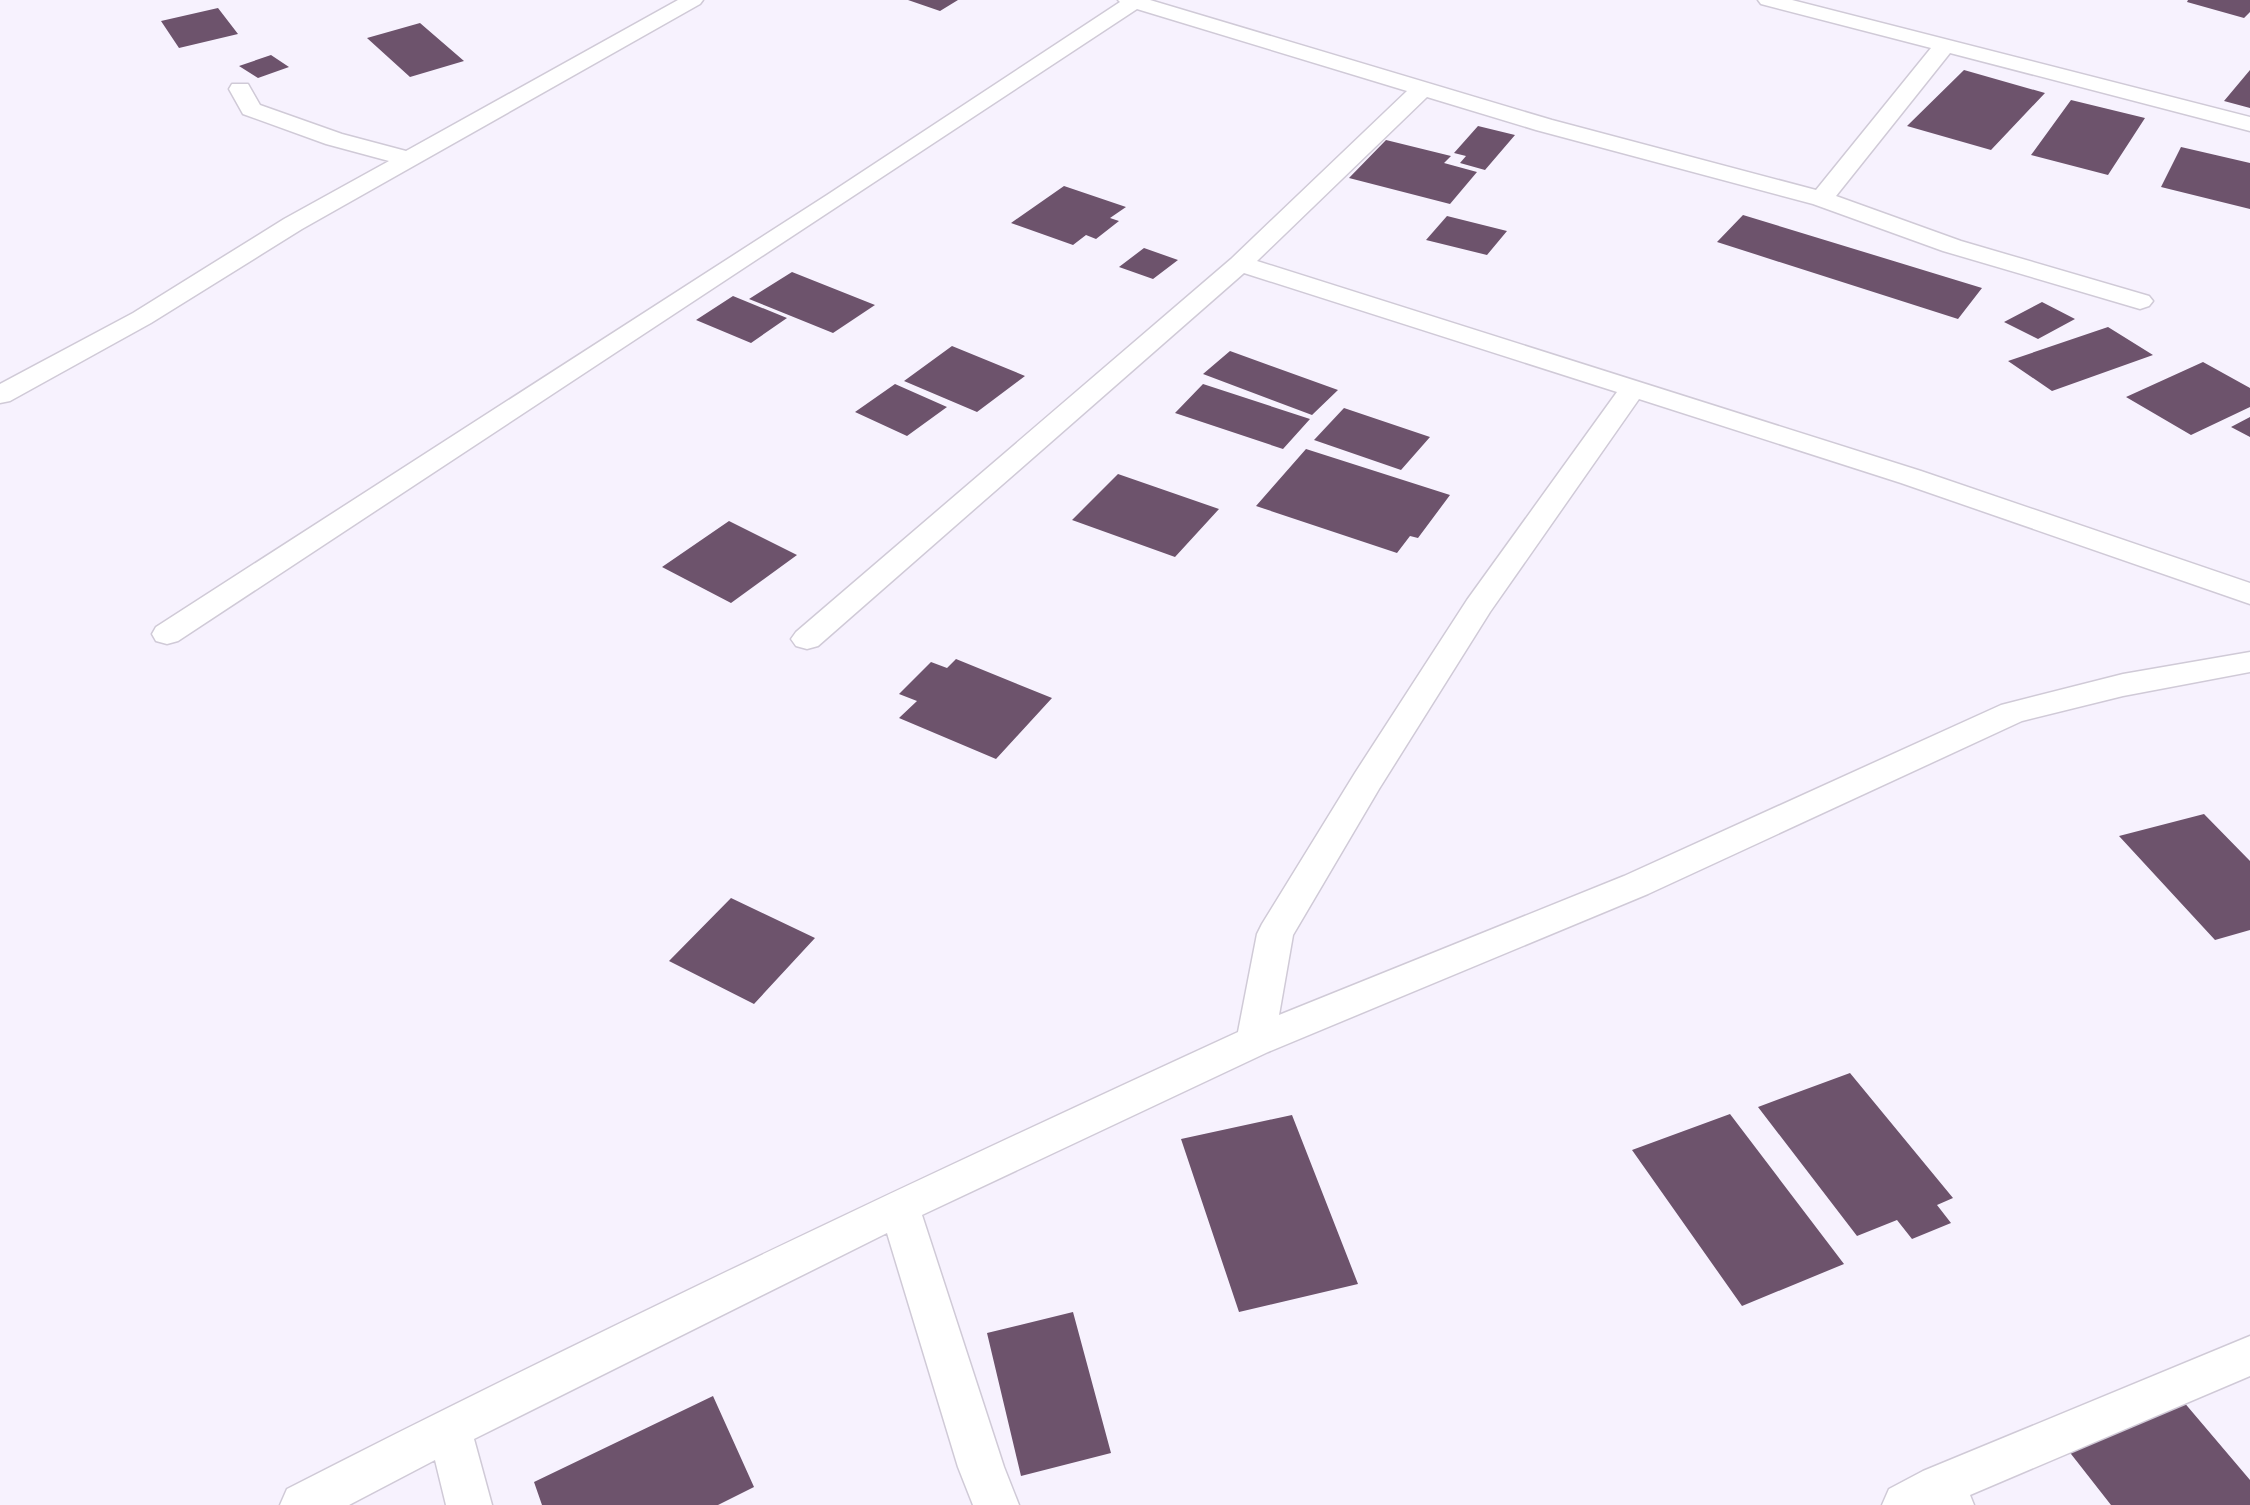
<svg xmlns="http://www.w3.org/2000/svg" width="2250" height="1505" viewBox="0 0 2250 1505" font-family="'PT Sans',sans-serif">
<rect width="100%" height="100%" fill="#f7f2fe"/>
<path fill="#6d536c" d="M 908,0 L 958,0 L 940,11 Z
M 2188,0 L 2250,0 L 2250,12 L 2244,18 L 2187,2 Z
M 218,8 L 238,34 L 179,48 L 161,21 Z
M 420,23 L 464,61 L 410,77 L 367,38 Z
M 271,55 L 289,67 L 258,78 L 239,66 Z
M 1964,70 L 2045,93 L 1991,150 L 1907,126 Z
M 2250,70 L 2250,108 L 2224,101 Z
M 2071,100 L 2145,118 L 2108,175 L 2031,155 Z
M 1478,126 L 1515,135 L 1485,170 L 1460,163 L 1466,156 L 1454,153 Z
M 1386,140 L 1451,156 L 1444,163 L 1477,172 L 1450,204 L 1349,178 Z
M 2181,147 L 2250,163 L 2250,209 L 2161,187 Z
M 1064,186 L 1126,207 L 1110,218 L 1119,221 L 1096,239 L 1086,235 L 1073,245 L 1011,223 Z
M 1743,215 L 1982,288 L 1958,319 L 1717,242 Z
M 1447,216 L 1507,231 L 1487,255 L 1426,240 Z
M 1144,248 L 1178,260 L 1153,279 L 1119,267 Z
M 792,272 L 875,305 L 833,333 L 749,299 Z
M 733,296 L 787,318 L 751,343 L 696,320 Z
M 2042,302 L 2075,319 L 2038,339 L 2004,322 Z
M 2108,327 L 2153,355 L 2052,391 L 2008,361 Z
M 952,346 L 1025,376 L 977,412 L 904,381 Z
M 1230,351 L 1338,390 L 1312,415 L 1203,374 Z
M 2203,362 L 2250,388 L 2250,407 L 2191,435 L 2126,397 Z
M 895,384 L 947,407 L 907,436 L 855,412 Z
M 1203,384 L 1310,419 L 1283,449 L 1175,413 Z
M 1344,408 L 1430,437 L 1401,470 L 1314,440 Z
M 2250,417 L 2250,437 L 2231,427 Z
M 1306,449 L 1450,495 L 1418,538 L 1410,536 L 1397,553 L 1256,506 Z
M 1118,474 L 1219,509 L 1175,557 L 1072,520 Z
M 729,521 L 797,555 L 731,603 L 662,567 Z
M 956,659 L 1052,698 L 996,759 L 899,718 L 917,701 L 899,694 L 931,662 L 947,668 Z
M 2204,814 L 2250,861 L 2250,930 L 2215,940 L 2119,836 Z
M 731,898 L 815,938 L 754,1004 L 669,961 Z
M 1850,1073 L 1953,1198 L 1937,1205 L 1951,1223 L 1912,1239 L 1897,1220 L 1857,1236 L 1758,1107 Z
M 1730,1114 L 1844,1264 L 1742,1306 L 1632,1150 Z
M 1292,1115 L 1358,1284 L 1239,1312 L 1181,1139 Z
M 1073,1312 L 1111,1453 L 1021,1476 L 987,1333 Z
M 2177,1394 L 2250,1480 L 2250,1505 L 2111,1505 L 2064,1445 Z
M 713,1396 L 754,1487 L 718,1505 L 542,1505 L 534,1482 Z"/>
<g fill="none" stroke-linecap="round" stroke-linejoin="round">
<g stroke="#d0cad7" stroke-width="3">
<path id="minor" d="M 678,0 L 703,0 L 700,4 L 302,229 L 151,323 L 10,401 L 0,403 L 0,384 L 133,313 L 284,219 L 389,161 L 326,144 L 243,114 L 229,89 L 232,84 L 248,84 L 260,105 L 342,134 L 406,151 Z
M 1118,0 L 1150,0 L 1552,120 L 1816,190 L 1931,48 L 1761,4 L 1758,0 L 1792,0 L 2250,117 L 2250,131 L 1950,53 L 1836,196 L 1961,241 L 2149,296 L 2153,301 L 2149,306 L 2140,309 L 1943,251 L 1813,204 L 1536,130 L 1427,97 L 1257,261 L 1921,471 L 2250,583 L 2250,604 L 1901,483 L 1639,399 L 1490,612 L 1379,789 L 1293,935 L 1279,1015 L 1624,876 L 2001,705 L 2123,674 L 2250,652 L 2250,672 L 2123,696 L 2022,721 L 1648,894 L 1268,1052 L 922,1215 L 1004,1467 L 1019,1505 L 973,1505 L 958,1467 L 887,1233 L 474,1439 L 492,1505 L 446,1505 L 435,1460 L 349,1505 L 280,1505 L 287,1489 C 600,1329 918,1179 1238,1032 L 1257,934 L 1262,924 L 1355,773 L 1467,600 L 1617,392 L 1244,273 L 818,646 L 807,649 L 796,646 L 791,639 L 796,632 L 1231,259 L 1407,91 L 1137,9 L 178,641 L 167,644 L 156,641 L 152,634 L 156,627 L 827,195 L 1120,2 Z
M 2250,1336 L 2250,1376 L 1970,1495 L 1974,1505 L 1882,1505 L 1889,1489 L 1923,1471 Z"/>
</g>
<use href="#minor" fill="#fff" fill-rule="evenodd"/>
</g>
</svg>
